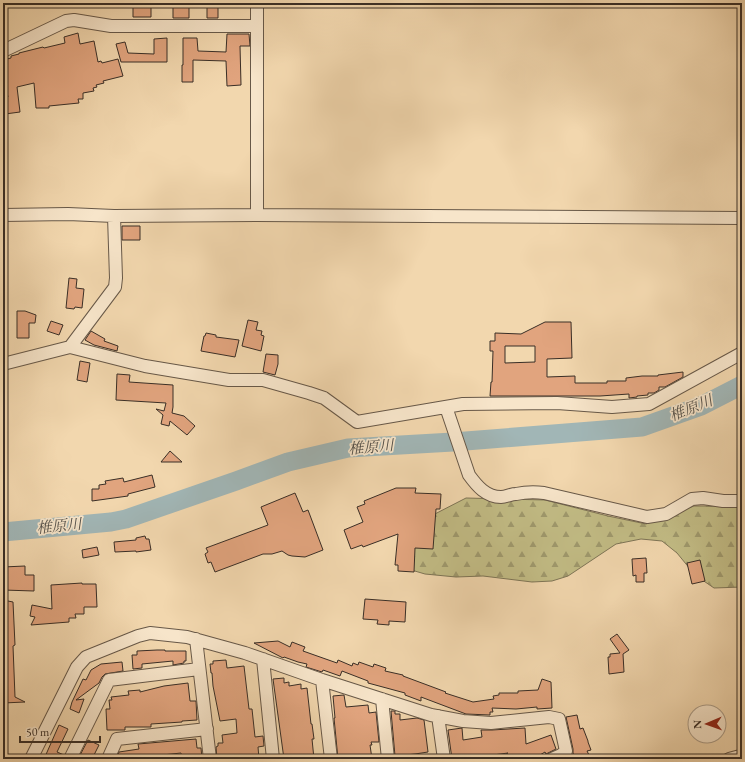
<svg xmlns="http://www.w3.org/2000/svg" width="745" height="762" viewBox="0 0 745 762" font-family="'EB Garamond','Noto Serif JP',serif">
<defs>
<pattern id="forest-firs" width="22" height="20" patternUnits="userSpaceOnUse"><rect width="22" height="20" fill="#c2bc85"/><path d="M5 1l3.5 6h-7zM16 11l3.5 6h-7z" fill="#9f996d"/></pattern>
</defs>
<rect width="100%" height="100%" fill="#f2d7ae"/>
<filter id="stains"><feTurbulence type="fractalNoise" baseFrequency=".005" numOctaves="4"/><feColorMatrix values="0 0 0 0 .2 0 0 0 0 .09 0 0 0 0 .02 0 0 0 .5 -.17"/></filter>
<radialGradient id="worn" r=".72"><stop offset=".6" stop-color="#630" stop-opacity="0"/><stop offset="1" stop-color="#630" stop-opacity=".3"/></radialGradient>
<path fill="url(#forest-firs)" stroke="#7e7556" d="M 466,498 L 545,500 L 608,516 L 646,524 L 694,506 L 742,506 L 742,587 L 714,588 L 695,575 L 677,553 L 662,541 L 641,539 L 616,544 L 568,576 L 552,581 L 532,582 L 483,576 L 456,577 L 425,574 L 408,569 L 404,533 L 431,516 Z"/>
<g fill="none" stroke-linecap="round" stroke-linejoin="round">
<path stroke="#a1b6b6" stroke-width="19" d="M 3,532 L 111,522 L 126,519 L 236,481 L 288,462 L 348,448 L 453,442 L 642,427 L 701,406 L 742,385"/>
</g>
<path fill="#e1a47e" stroke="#392e26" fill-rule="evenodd" d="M 133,3 L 151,3 L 151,17 L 133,17 Z
M 173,3 L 187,3 L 187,6 L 189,6 L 189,18 L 173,18 Z
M 207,7 L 218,7 L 218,18 L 207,18 Z
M 78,33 L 80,44 L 94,41 L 98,62 L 101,61 L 102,63 L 118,59 L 123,76 L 103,81 L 104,83 L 96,85 L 97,87 L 93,88 L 94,91 L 83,93 L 83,99 L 78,99 L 79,103 L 49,106 L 49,108 L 36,108 L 34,83 L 17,87 L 20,112 L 5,114 L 3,98 L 8,97 L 3,75 L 3,60 L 11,58 L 11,56 L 19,54 L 19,53 L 43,47 L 44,48 L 65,43 L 64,37 Z
M 227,34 L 249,34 L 250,46 L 240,46 L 241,85 L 227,86 L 226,61 L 193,60 L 193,82 L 182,82 L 182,65 L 183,65 L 183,38 L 197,38 L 198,51 L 226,52 Z
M 167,38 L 167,62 L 121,62 L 116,44 L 125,42 L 128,53 L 154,54 L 154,39 Z
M 122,226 L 140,226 L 140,240 L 122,240 Z
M 69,278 L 77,279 L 76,288 L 84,289 L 82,308 L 75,307 L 74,309 L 66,308 Z
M 17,311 L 25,311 L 36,315 L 35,323 L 29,323 L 29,338 L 17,338 Z
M 248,320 L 258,322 L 256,330 L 262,331 L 261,335 L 264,336 L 261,351 L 242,346 Z
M 51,321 L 63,325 L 59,335 L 47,331 Z
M 545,322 L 571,322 L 572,358 L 547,359 L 547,377 L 575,376 L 575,383 L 607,383 L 607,381 L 626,381 L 626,378 L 642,376 L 658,376 L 658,375 L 683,372 L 683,377 L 665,387 L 659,387 L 659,390 L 654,393 L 648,393 L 648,395 L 637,396 L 637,397 L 629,398 L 629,394 L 600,396 L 490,396 L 491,382 L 492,382 L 493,351 L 490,351 L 490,341 L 495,341 L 495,333 L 521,334 ZM 505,346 L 535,346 L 535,362 L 505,363 Z
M 91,331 L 105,339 L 104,341 L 118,346 L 117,351 L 94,345 L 85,340 Z
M 206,333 L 216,335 L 216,337 L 239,340 L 235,357 L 201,351 L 204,336 L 205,336 Z
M 266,354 L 278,355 L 278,364 L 275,375 L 263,372 Z
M 80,361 L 90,363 L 87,382 L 77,380 Z
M 117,374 L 130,375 L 129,382 L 173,385 L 173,407 L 172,413 L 184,416 L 195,426 L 187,435 L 170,421 L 169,426 L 161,424 L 163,415 L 156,409 L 164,411 L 166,403 L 116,400 Z
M 170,451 L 182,462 L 161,462 Z
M 152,475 L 155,487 L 128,494 L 128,496 L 92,501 L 92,489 L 99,489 L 99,485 L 106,484 L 105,481 L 123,478 L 124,482 Z
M 396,488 L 416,488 L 415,493 L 441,494 L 440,509 L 436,509 L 433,549 L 415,548 L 414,572 L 398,571 L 398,565 L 395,565 L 398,534 L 363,547 L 362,545 L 351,549 L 344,530 L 363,522 L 357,507 L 365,504 L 364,501 Z
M 295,493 L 303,512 L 308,510 L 323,550 L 305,557 L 292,556 L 288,555 L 282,551 L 272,554 L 263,554 L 215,572 L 211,562 L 208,563 L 205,554 L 208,552 L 206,548 L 268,525 L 261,507 Z
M 145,536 L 146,539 L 149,539 L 151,550 L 136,552 L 136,551 L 115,552 L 114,542 L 136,540 L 136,538 Z
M 97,547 L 99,555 L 83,558 L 82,550 Z
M 646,558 L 647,573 L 644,573 L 644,582 L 636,582 L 636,575 L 633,576 L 632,559 Z
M 700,560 L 705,581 L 692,584 L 687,563 Z
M 25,566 L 25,575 L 34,575 L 34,591 L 3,590 L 3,567 Z
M 82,583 L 82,584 L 96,584 L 97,607 L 84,607 L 84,614 L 75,614 L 76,618 L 69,618 L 69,622 L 31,625 L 35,617 L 30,616 L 32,605 L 52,609 L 51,585 Z
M 365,599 L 406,602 L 405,622 L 389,621 L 389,625 L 377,624 L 378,620 L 363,619 Z
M 3,600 L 13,602 L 15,645 L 13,646 L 15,697 L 25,702 L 3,703 Z
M 617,634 L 629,650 L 623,654 L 624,672 L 609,674 L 608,657 L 610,657 L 610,654 L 620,653 L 610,639 Z
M 278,641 L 290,647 L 292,642 L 305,647 L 303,651 L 337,663 L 338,660 L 352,666 L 353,663 L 358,665 L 359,662 L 373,667 L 374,664 L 386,668 L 385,671 L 403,675 L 403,676 L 446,692 L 445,693 L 473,702 L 494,699 L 493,696 L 499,695 L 499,693 L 518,693 L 518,691 L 538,690 L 542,679 L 551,682 L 552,708 L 537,709 L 537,707 L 516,709 L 492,708 L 493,712 L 490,712 L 490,715 L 466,714 L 421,697 L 421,701 L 405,695 L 405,693 L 368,683 L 368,681 L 342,671 L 340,676 L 323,670 L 322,672 L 306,667 L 307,664 L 298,662 L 284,657 L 283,658 L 254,643 Z
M 157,650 L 165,650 L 165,651 L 186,651 L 186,661 L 184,661 L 184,663 L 173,665 L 173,661 L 142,664 L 142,668 L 133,669 L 132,655 L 137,655 L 137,651 Z
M 226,660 L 227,668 L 244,666 L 249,709 L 252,709 L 255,737 L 263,736 L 264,746 L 258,747 L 259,759 L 217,759 L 216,747 L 218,746 L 218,743 L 223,743 L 222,735 L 237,733 L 236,719 L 220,721 L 213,686 L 212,673 L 211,673 L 210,664 L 213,664 L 213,661 Z
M 122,662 L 123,671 L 105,674 L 102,677 L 99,683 L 76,700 L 84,699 L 79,713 L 70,709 L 72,702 L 83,679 L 86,680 L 91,670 L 101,664 Z
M 284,678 L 284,683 L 289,682 L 289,686 L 301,684 L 301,689 L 307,688 L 311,724 L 312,724 L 314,739 L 312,739 L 314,759 L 284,759 L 273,679 Z
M 188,683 L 190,701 L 196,701 L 197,720 L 182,721 L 182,722 L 151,724 L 151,727 L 125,727 L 125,730 L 107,730 L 106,709 L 110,709 L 109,700 L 112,700 L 111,697 L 129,695 L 128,691 L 140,690 L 140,692 L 164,686 Z
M 344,695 L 346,707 L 368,705 L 369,713 L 376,712 L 379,742 L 371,742 L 372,745 L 370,745 L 372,759 L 338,759 L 334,718 L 335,718 L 333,696 Z
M 391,711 L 395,711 L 395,714 L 400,714 L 400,720 L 417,718 L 424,720 L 428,752 L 415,754 L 395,756 Z
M 577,715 L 580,729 L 583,728 L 588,741 L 588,742 L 591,750 L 587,751 L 591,759 L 575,759 L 573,753 L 573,749 L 566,717 Z
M 59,725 L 68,729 L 57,752 L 64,755 L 63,759 L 44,759 Z
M 462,728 L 463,740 L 482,737 L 481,730 L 492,730 L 525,728 L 526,744 L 551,735 L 556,749 L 546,754 L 545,752 L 533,759 L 497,759 L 508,753 L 463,759 L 452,759 L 448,730 Z
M 196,739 L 197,748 L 201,748 L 202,759 L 182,759 L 181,753 L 153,756 L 153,759 L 116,759 L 119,752 L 139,749 L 138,744 Z
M 88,740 L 99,745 L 92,759 L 78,759 Z"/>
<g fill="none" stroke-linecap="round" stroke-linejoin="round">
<g stroke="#675848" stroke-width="14">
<path id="minor" d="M 3,51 L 66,21 L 74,20 L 111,26 L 257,26
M 3,215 L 68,214 L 114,216 L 257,215 L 742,218
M 257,215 L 257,3
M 70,347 L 115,287 L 116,278 L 114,216
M 3,364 L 70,347 L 145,366 L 229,380 L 263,380 L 309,393 L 324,398 L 357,422 L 463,404 L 557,403 L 612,407 L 649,404 L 742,353
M 446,407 L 469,475 C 477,486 486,497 501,497 C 506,497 511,494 516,494 C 526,492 535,492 544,493 L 647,517 L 666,514 L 692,499 L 703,498 L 723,501 L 742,501
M 196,639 L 210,759
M 263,659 L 273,759
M 322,680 L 331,759
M 382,699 L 388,759
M 438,716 L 444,759
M 31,759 L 77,667 L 86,657 L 138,636 L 150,633 L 187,637 L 245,653 L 322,680 L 431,715 L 463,721 L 491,723 L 549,717 L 559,719 L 566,751 L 561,755 L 552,759
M 70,759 L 109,680 L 199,669
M 108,759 L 117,739 L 207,729
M 729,759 L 740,756 L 742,756"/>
</g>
<use href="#minor" stroke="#f7e5ca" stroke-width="12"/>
</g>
<g text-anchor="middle" stroke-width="3.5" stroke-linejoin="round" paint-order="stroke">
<g font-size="15" font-style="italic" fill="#53504a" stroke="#f7e5ca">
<text transform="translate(691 408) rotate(-22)" y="5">椎原川</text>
<text transform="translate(371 447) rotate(-5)" y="5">椎原川</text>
<text transform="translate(59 526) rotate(-6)" y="5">椎原川</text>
</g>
</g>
<rect width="745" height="762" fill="none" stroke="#f2d7ae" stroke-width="16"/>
<rect x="4" y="4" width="737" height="754" fill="none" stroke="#392e26" stroke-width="2"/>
<rect x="8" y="8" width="729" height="746" fill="none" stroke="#392e26"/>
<g transform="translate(707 724) rotate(268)"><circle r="19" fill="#f7e5ca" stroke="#ab9c88"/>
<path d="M0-3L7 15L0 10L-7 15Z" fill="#8f2418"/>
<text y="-6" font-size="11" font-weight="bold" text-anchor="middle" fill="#392e26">N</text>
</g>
<path d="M20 736v6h80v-6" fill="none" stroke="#392e26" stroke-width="2"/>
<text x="26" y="736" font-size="12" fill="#392e26" stroke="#f7e5ca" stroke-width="3" paint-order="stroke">50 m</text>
<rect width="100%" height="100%" filter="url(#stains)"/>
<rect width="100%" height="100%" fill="url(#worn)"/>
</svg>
